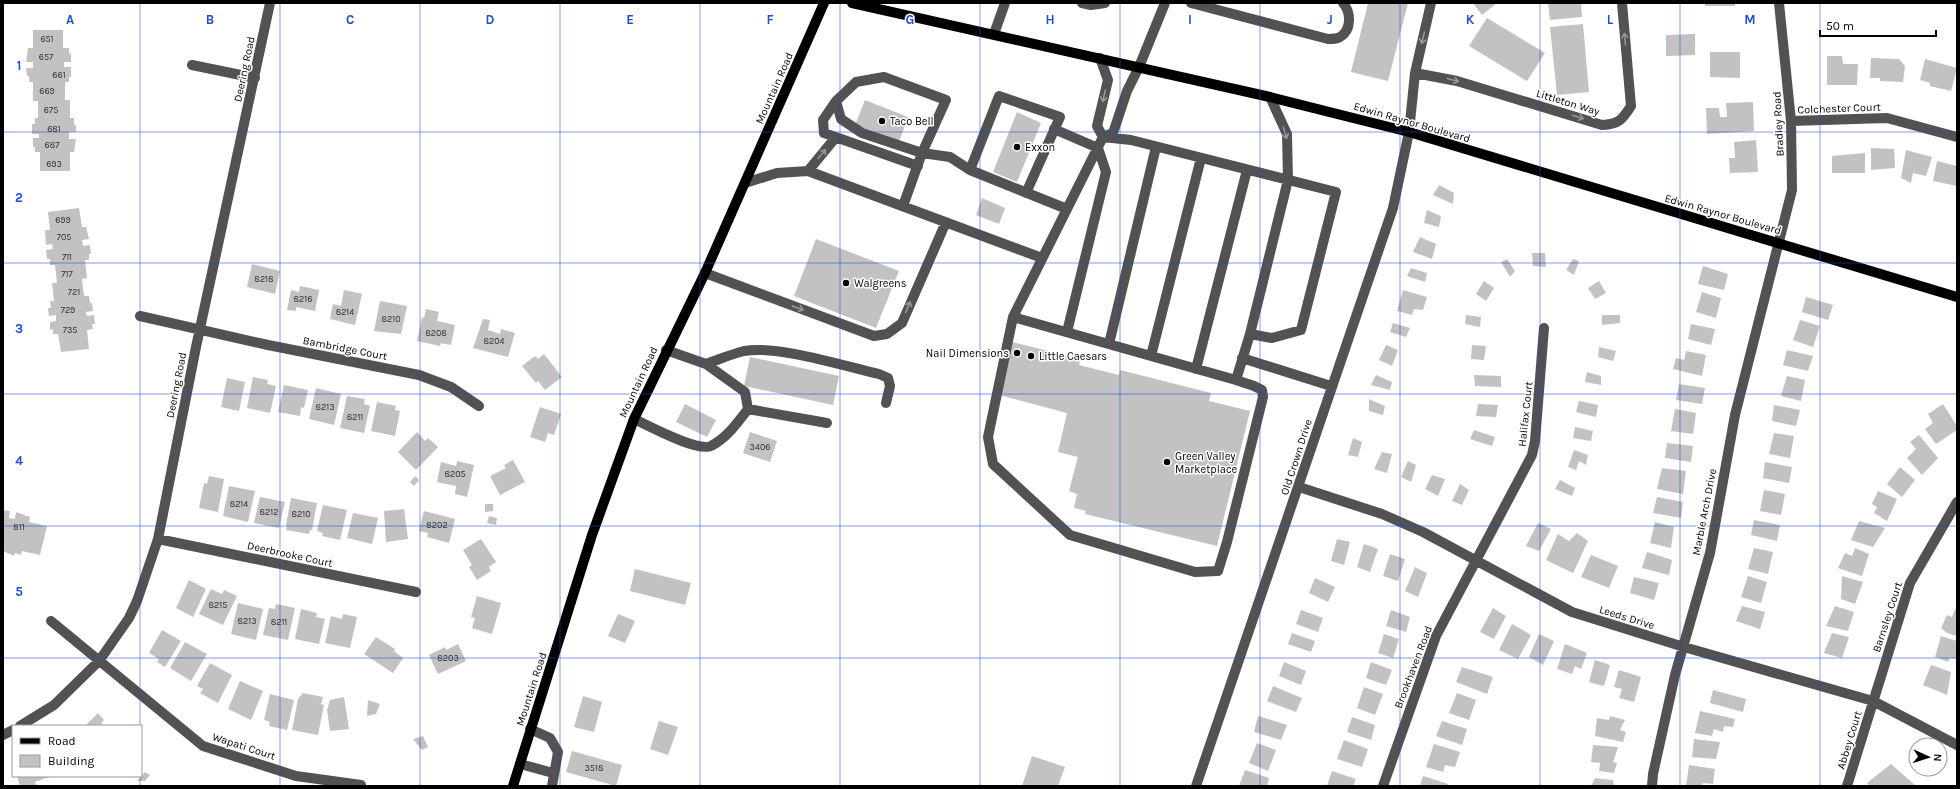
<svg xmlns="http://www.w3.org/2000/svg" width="1960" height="789" viewBox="0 0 1960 789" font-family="Karla,sans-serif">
<rect width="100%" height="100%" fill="#fff"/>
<path fill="#c2c2c2" d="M 1368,3 L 1408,3 L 1388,81 L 1351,72 Z
M 1473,3 L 1497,3 L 1482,15 Z
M 1548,3 L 1581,3 L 1582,17 L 1550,20 Z
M 1705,3 L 1735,3 L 1735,6 L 1705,6 Z
M 1487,18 L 1545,53 L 1527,81 L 1469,46 Z
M 1583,24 L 1589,92 L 1557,95 L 1550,27 Z
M 33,30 L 63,30 L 63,48 L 69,48 L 69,54 L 71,53 L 71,62 L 64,62 L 64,67 L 71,67 L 71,77 L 69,77 L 69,82 L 65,82 L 65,100 L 70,100 L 70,118 L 74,118 L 74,125 L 76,125 L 76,132 L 69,132 L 69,139 L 76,139 L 74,152 L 70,152 L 70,171 L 40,171 L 40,152 L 35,152 L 35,147 L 33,147 L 33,138 L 39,138 L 39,134 L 32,134 L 32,124 L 35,124 L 35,118 L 38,118 L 38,101 L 33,101 L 33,82 L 29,82 L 29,76 L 27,76 L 26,68 L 33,68 L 33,62 L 26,62 L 28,48 L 33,48 Z
M 1695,34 L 1695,55 L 1666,56 L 1666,35 Z
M 1710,52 L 1740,52 L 1740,78 L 1710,77 Z
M 1827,56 L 1842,56 L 1843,64 L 1858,64 L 1857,85 L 1827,85 Z
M 1871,58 L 1899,59 L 1905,66 L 1903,82 L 1880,81 L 1880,78 L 1870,78 Z
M 1925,59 L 1957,68 L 1951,91 L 1930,86 L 1930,83 L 1920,80 Z
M 865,100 L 908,117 L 899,142 L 855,125 Z
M 1753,102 L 1754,131 L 1707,134 L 1706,108 L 1719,108 L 1720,117 L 1727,117 L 1726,103 Z
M 1017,112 L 1041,123 L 1017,182 L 993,172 Z
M 1756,140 L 1758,172 L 1730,173 L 1729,158 L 1735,158 L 1734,142 Z
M 1871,148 L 1894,149 L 1895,168 L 1871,170 Z
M 1906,150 L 1932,157 L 1926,176 L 1913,173 L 1911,183 L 1901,178 Z
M 1865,153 L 1865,173 L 1832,173 L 1832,156 Z
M 1937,161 L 1957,166 L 1957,186 L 1933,181 Z
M 1439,185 L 1454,193 L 1453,204 L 1433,195 Z
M 982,198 L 1005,208 L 999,224 L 976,215 Z
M 79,208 L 82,227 L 86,227 L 89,239 L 82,240 L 83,246 L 90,245 L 91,254 L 89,254 L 89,260 L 85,260 L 87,278 L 82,279 L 84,296 L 89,296 L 90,303 L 92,303 L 93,311 L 86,312 L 87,316 L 94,315 L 95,324 L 92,324 L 93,329 L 87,330 L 89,349 L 61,352 L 58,334 L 53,334 L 53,329 L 50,330 L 50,322 L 56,321 L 56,315 L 49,316 L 48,308 L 51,308 L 50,301 L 54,301 L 52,283 L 57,283 L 55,265 L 50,265 L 50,259 L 47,259 L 46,250 L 53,249 L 52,244 L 46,245 L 45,230 L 50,230 L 48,212 Z
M 1427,210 L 1441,216 L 1439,227 L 1424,223 Z
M 1420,237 L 1436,244 L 1432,259 L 1413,252 Z
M 816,239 L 899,271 L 876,328 L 794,296 Z
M 1532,253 L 1545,253 L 1546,267 L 1533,266 Z
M 1507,259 L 1515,271 L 1510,277 L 1501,262 Z
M 1573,259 L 1579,261 L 1574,275 L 1566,270 Z
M 252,264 L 280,271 L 275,294 L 247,287 Z
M 1703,266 L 1728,274 L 1724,290 L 1698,284 Z
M 1411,268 L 1427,273 L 1425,282 L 1407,276 Z
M 1484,281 L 1494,288 L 1486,301 L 1476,294 Z
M 1599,281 L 1606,293 L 1595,299 L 1588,288 Z
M 300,286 L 319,290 L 315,311 L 296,307 L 296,311 L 287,310 L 291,290 L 299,292 Z
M 344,290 L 362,294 L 355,325 L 330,319 L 333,304 L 341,306 Z
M 1403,290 L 1427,297 L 1423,310 L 1414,309 L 1412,315 L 1397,311 Z
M 1702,292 L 1721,298 L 1716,318 L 1696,312 Z
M 1806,297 L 1833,305 L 1828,320 L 1802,312 Z
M 380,301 L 407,306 L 401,334 L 374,331 Z
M 426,309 L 439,312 L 437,321 L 455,325 L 451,345 L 441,343 L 440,346 L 417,341 L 422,317 L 424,318 Z
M 1466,315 L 1481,317 L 1480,327 L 1465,324 Z
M 1602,315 L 1620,315 L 1620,323 L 1602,325 Z
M 483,319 L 490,320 L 488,330 L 500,334 L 501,329 L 515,333 L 508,357 L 473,348 Z
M 1800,320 L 1820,326 L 1813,347 L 1793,340 Z
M 1393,323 L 1410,328 L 1406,337 L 1390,332 Z
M 1691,324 L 1715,329 L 1711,345 L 1688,339 Z
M 1012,342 L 1081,359 L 1079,365 L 1119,375 L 1120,370 L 1211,393 L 1209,401 L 1250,411 L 1217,546 L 1085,514 L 1086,511 L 1074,508 L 1077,494 L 1069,491 L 1078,457 L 1058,452 L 1067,413 L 999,395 Z
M 1386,345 L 1398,350 L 1392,366 L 1379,360 Z
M 1472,345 L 1486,346 L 1484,360 L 1471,359 Z
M 1599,347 L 1616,351 L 1613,361 L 1598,357 Z
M 1787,350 L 1813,356 L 1808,371 L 1783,365 Z
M 1686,351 L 1706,355 L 1702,376 L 1673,369 L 1676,358 L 1684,360 Z
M 544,354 L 562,377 L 545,390 L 538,381 L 536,383 L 522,366 L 535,356 L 538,359 Z
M 750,357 L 839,376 L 833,405 L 744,386 Z
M 1587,372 L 1601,376 L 1601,385 L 1585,382 Z
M 1376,375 L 1392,382 L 1390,390 L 1371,385 Z
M 1474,375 L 1501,376 L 1501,387 L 1475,386 Z
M 1787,376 L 1805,380 L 1801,401 L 1781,396 Z
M 253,377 L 268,380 L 267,384 L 276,386 L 270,413 L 247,408 Z
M 227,378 L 245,382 L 239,411 L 221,407 Z
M 1679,384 L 1705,388 L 1702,404 L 1676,400 Z
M 284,385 L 308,390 L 304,408 L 301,407 L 300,416 L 278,412 Z
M 316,388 L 341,394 L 334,425 L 309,419 Z
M 347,396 L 365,399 L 364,404 L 370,406 L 364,433 L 340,428 Z
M 1369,399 L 1385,406 L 1383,415 L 1369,411 Z
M 1579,401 L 1598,405 L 1596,417 L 1576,412 Z
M 377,402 L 396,406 L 395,410 L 400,411 L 395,436 L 371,431 Z
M 685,404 L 716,420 L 707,437 L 676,422 Z
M 1478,404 L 1498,405 L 1496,417 L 1476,416 Z
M 1943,404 L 1957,426 L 1957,430 L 1936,444 L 1925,429 L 1933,423 L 1928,414 Z
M 1774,405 L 1800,410 L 1796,426 L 1772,421 Z
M 540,407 L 561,414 L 554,435 L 548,433 L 545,442 L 530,437 Z
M 1675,409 L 1696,413 L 1693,434 L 1671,431 Z
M 1575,427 L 1593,431 L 1591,441 L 1573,438 Z
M 1474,430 L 1495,437 L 1492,446 L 1470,439 Z
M 417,432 L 425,441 L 428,438 L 438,447 L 416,470 L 398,452 Z
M 750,432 L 777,441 L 770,462 L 743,453 Z
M 1774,433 L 1794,436 L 1790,458 L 1769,454 Z
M 1919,435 L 1938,458 L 1922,475 L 1907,458 L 1916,449 L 1910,442 Z
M 1353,438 L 1362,442 L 1358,457 L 1348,455 Z
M 1667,443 L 1693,446 L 1691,462 L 1665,458 Z
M 1574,450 L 1588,455 L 1586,465 L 1579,461 L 1576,470 L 1568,467 Z
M 1382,452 L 1392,454 L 1387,473 L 1374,469 Z
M 513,460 L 525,482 L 500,495 L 490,476 L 506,468 L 504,465 Z
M 457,461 L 474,465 L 467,497 L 455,494 L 456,486 L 437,482 L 441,462 L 456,466 Z
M 1408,461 L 1416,465 L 1411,482 L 1401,477 Z
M 1765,462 L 1792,467 L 1789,483 L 1763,478 Z
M 1900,467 L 1915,480 L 1902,497 L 1887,484 Z
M 1662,468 L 1686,471 L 1683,494 L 1657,489 Z
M 1432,475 L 1445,479 L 1438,496 L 1425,489 Z
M 209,476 L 224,479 L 218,512 L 199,508 L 204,483 L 207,484 Z
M 415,476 L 419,480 L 414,486 L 410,482 Z
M 1560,480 L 1575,488 L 1572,496 L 1555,489 Z
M 1460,484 L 1469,490 L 1462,505 L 1452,501 Z
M 229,486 L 255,491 L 248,522 L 223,516 Z
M 1764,490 L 1785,494 L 1781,515 L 1760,511 Z
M 1878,491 L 1897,499 L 1887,521 L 1874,513 L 1877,507 L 1872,504 Z
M 260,497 L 285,502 L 279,528 L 254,523 Z
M 1657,497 L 1683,502 L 1681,518 L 1653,513 Z
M 291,498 L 317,503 L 312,530 L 310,530 L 309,534 L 286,530 L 287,525 L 286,525 Z
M 485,504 L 493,504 L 493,511 L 485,512 Z
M 323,505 L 347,510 L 340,540 L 322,536 L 323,533 L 317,531 Z
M 404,509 L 408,539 L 386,542 L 384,511 Z
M 3,510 L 10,511 L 9,518 L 15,519 L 16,512 L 30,517 L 29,522 L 47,526 L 40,555 L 22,551 L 21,555 L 15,553 L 14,556 L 3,551 Z
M 424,511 L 455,519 L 449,543 L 427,537 L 428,533 L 419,531 Z
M 353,513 L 378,518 L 372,544 L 347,538 Z
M 489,516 L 497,518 L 496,525 L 487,523 Z
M 1754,520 L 1780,525 L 1777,541 L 1751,535 Z
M 1859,521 L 1885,528 L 1873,547 L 1851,540 Z
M 1655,522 L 1674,527 L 1671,548 L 1650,543 Z
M 1538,523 L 1551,529 L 1539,551 L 1526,546 Z
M 1577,533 L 1588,541 L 1573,573 L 1546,560 L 1558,534 L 1569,541 Z
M 481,539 L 496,562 L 489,567 L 491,571 L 477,580 L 469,567 L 472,565 L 463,550 Z
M 1337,539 L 1350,542 L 1344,565 L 1331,561 Z
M 1364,544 L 1378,549 L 1370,572 L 1357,567 Z
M 1754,548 L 1773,552 L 1768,574 L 1748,569 Z
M 1855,548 L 1869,554 L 1862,576 L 1838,568 L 1845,553 L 1852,556 Z
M 1647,552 L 1672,560 L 1669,575 L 1642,568 Z
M 1390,554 L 1405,559 L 1398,581 L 1383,576 Z
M 1591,555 L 1618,566 L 1609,588 L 1581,577 Z
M 1415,567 L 1427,573 L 1418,597 L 1405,591 Z
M 635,569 L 691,583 L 685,605 L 630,591 Z
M 1748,576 L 1767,582 L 1761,603 L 1741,597 Z
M 1842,576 L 1863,582 L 1855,604 L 1841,599 Z
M 1634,577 L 1659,583 L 1654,600 L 1630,593 Z
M 1315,578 L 1335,587 L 1328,602 L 1309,593 Z
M 189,580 L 206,589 L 193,617 L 176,608 Z
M 211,589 L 222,594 L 224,590 L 237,596 L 223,625 L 199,614 Z
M 477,596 L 501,603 L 492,634 L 472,628 L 475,618 L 471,617 Z
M 238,603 L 263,609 L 256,640 L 231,634 Z
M 276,604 L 295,608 L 288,640 L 263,635 L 269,608 L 275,609 Z
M 1742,606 L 1765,612 L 1760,629 L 1736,621 Z
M 1835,606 L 1854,612 L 1848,631 L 1826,626 Z
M 1493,608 L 1506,616 L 1494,639 L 1480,632 Z
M 301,609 L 317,613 L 316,617 L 325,619 L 319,644 L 295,639 Z
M 1955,609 L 1957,610 L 1957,636 L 1947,633 L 1941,628 L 1947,615 L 1952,617 Z
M 1301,610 L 1323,618 L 1318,632 L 1296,624 Z
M 1391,610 L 1410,617 L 1406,632 L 1386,626 Z
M 343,614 L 357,617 L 350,648 L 325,643 L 331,616 L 342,619 Z
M 618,614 L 635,621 L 625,643 L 608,636 Z
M 1512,624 L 1531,635 L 1518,659 L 1499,650 Z
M 162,630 L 181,641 L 165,667 L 157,662 L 159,659 L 149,653 Z
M 1292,633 L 1315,641 L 1311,652 L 1288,644 Z
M 1832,633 L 1849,637 L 1842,658 L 1824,653 Z
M 1384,634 L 1399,639 L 1393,658 L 1378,653 Z
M 1539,634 L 1554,641 L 1543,665 L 1529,657 Z
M 1941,636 L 1957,641 L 1957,659 L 1950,658 L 1948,662 L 1935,657 Z
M 376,637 L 395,649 L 394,651 L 403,658 L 393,673 L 364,654 Z
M 185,642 L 207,654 L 191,681 L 170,668 Z
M 458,644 L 466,661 L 438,674 L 429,655 L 445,647 L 446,650 Z
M 1565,644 L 1587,653 L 1581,669 L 1575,666 L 1572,674 L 1557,669 Z
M 1595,660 L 1610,665 L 1604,686 L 1589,682 Z
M 1284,662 L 1306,671 L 1301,685 L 1279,676 Z
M 1371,662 L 1392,670 L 1386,685 L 1366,678 Z
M 210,663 L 232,675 L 218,703 L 200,693 L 203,689 L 197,686 Z
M 1931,665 L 1951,672 L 1947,695 L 1923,685 Z
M 1462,667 L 1493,677 L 1487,694 L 1456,682 Z
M 1619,670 L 1641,677 L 1634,702 L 1619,698 L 1622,689 L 1614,687 Z
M 240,681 L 263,691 L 251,720 L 228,709 Z
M 1273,686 L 1302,698 L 1296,712 L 1267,701 Z
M 1364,687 L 1383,694 L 1375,715 L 1357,708 Z
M 1713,690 L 1746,699 L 1743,712 L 1710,703 Z
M 303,693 L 323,697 L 321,704 L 324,705 L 318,735 L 292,730 L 298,699 Z
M 1457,693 L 1476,700 L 1469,720 L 1449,713 Z
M 270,694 L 294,700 L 287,730 L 269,726 L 270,722 L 264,720 Z
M 583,696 L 602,702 L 594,732 L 574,727 Z
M 344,697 L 349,729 L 330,731 L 327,710 L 330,700 Z
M 368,700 L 380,704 L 376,714 L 367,716 Z
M 1700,711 L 1735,719 L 1733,727 L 1724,726 L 1723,732 L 1714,729 L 1712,736 L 1695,733 Z
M 98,713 L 104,720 L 101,723 L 104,726 L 87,726 L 86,725 Z
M 1258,716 L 1287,725 L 1281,740 L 1254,732 Z
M 1610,716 L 1625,720 L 1620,730 L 1626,732 L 1623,742 L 1595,736 L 1597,718 L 1609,720 Z
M 1352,717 L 1375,725 L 1371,740 L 1347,732 Z
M 659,721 L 678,727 L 668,755 L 650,749 Z
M 1442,721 L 1467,729 L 1462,745 L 1436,736 Z
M 423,736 L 428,747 L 422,750 L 413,739 Z
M 1694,739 L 1720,742 L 1716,759 L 1692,757 Z
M 1344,740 L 1368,749 L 1362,767 L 1337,759 Z
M 1257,743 L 1276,750 L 1268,771 L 1249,763 Z
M 1434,744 L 1460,752 L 1455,767 L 1445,765 L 1443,772 L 1426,767 Z
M 1593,745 L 1618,747 L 1613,762 L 1617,763 L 1614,773 L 1599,771 L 1600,763 L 1591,762 Z
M 572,751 L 622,765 L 616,786 L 566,772 Z
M 1032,756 L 1065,767 L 1058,786 L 1022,786 Z
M 1891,764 L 1916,786 L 1870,786 L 1867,783 Z
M 1689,765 L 1715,769 L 1713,784 L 1703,783 L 1702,786 L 1686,786 Z
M 1245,770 L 1269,778 L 1267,786 L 1239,786 Z
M 1332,771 L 1356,779 L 1353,786 L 1327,786 Z
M 145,772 L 150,775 L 145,781 L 137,781 Z
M 17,776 L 48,776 L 49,777 L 35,782 L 36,785 L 32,786 L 20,786 Z
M 1423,776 L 1448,784 L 1448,786 L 1420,786 Z
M 1595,778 L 1613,780 L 1614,786 L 1591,786 Z"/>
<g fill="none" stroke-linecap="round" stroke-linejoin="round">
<path stroke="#525252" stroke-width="10" d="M 1082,3 L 1091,5 L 1105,3
M 1191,3 L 1328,39 C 1332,39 1337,39 1340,37 C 1352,30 1351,12 1343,3
M 994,34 L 1005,3
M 1100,58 L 1108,80 L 1097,126 L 1103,137 L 1113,133 L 1127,91 L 1139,67 L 1165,3
M 192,65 L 255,78
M 1415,73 L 1457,81 L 1602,125 C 1619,124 1622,120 1631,106 L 1622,3
M 836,101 L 841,119 L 862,133 L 922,153 L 903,206
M 1791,121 L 1887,118 L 1957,137
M 1054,129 L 1098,148 L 1106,172 L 1067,332
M 918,166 L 824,133 L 823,120 L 836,101 L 856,82 L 884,77 L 946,100 L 922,153 L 950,157 L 970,170
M 808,171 L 836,137
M 745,183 L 777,173 L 808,171 L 1042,258
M 1026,193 L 1060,117 L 999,96 L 970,170 L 1067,209
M 705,273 L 874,336 L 887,334 L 902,323 L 946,222
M 140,316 L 268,345 L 419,375 L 451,387 L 479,406
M 1013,317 L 988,437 L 993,464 L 1070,535 L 1195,572 L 1218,571 L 1227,542 L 1263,397 L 1262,390 L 1254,386 L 1236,380 L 1013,317 L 1103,137 L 1131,140 L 1336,192 L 1301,330 L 1272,338 L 1250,334 L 1236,380
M 1250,334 L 1288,180 L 1287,134 L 1270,97
M 1109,344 L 1156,147
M 1151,356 L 1201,158
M 1242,358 L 1331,386
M 706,364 C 718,360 731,354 744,351 C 778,345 844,366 879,374 L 888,378 L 890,386 L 886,403
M 1196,369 L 1247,170
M 748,409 L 827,423
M 634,419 C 649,426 697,452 711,446 C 727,438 737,423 748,409 L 745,392 L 706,364 L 666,350
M 1299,487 L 1382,514 L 1423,532 L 1572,612 L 1684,647 L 1873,701 L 1957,745
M 158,539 L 416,592
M 51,621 L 203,746 L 296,776 L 361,785
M 20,726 L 54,705 L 99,661 L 129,618 L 137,601 L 158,539 L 196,347 L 270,3
M 530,729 L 550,738 L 558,752 L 552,786
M 3,735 L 13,730
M 520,764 L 553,773
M 1196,786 L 1393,208 L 1409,132 L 1415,73 L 1431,3
M 1383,786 L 1436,636 L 1532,455 L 1535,441 L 1544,328
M 1652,786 L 1653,774 L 1675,675 L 1710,553 L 1735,415 L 1792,190 L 1791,121 L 1779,3
M 1847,786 L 1910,583 L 1957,502"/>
<path stroke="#000" stroke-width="10" d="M 852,3 L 1270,97 L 1409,132 L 1957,297
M 513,786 L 592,535 L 634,419 L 705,273 L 824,3"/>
</g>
<defs><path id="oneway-shaft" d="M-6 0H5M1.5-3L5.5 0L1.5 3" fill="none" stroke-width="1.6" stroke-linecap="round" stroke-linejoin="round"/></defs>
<g stroke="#979797">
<use href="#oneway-shaft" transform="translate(1423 38) rotate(103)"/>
<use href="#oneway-shaft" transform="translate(1625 39) rotate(-95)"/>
<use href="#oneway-shaft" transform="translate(1453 80) rotate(15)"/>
<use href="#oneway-shaft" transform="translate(1104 96) rotate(102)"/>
<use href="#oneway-shaft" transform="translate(1578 117) rotate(17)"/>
<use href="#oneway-shaft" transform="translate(1285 133) rotate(74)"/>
<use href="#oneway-shaft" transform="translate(822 154) rotate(-50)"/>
<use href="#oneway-shaft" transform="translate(908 307) rotate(-67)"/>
<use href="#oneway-shaft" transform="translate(798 308) rotate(20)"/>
</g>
<path fill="none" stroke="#1d4ed8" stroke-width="1" stroke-opacity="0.55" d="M 140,3 L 140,726M 280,3 L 280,786M 420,3 L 420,786M 560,3 L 560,786M 700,3 L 700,786M 840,3 L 840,786M 980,3 L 980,786M 1120,3 L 1120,786M 1260,3 L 1260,786M 1400,3 L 1400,786M 1540,3 L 1540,786M 1680,3 L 1680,786M 1820,3 L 1820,786M 3,132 L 1957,132M 3,263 L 1957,263M 3,394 L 1957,394M 3,526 L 1957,526M 3,658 L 1957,658M 140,776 L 140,786"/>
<g fill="#000" stroke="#fff" stroke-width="1.5">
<circle cx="882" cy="121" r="4"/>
<circle cx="1017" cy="147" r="4"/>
<circle cx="846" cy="283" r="4"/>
<circle cx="1017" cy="353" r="4"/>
<circle cx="1031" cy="356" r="4"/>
<circle cx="1167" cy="462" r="4"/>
</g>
<g text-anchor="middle" stroke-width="3" stroke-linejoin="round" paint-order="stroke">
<g font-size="9" fill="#303030">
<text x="47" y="42">651</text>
<text x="46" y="60">657</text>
<text x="59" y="78">661</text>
<text x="47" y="94">669</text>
<text x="51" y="113">675</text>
<text x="54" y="132">681</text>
<text x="52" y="148">687</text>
<text x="54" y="167">693</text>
<text x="63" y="223">699</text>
<text x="64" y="240">705</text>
<text x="67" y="260">711</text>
<text x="67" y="277">717</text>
<text x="264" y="282">8218</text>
<text x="74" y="295">721</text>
<text x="303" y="302">8216</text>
<text x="68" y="313">729</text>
<text x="345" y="315">8214</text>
<text x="391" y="322">8210</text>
<text x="70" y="333">735</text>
<text x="436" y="336">8208</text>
<text x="494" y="344">8204</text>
<text x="325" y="410">8213</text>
<text x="355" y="420">8211</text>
<text x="760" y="450">3406</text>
<text x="455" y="477">8205</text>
<text x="239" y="507">8214</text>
<text x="269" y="515">8212</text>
<text x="301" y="517">8210</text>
<text x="437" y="528">8202</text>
<text x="19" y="530">811</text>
<text x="218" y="608">8215</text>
<text x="247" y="624">8213</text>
<text x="279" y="625">8211</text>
<text x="448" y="661">8203</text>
<text x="594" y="771">3518</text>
</g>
<g font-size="11" fill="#000" stroke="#fff">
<text transform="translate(244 69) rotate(-78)" y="4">Deering Road</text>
<text transform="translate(774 88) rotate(-66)" y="4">Mountain Road</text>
<text transform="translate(1568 102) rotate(17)" y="4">Littleton Way</text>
<text transform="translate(1839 108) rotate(-2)" y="4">Colchester Court</text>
<text transform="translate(1412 122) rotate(16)" y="4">Edwin Raynor Boulevard</text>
<text transform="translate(1778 124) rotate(-93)" y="4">Bradley Road</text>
<text transform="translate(1723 214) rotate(16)" y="4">Edwin Raynor Boulevard</text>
<text transform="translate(345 348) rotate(11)" y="4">Bambridge Court</text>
<text transform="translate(638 382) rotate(-65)" y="4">Mountain Road</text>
<text transform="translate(176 385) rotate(-79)" y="4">Deering Road</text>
<text transform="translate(1525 414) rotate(-84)" y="4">Halifax Court</text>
<text transform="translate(1296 457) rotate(-72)" y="4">Old Crown Drive</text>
<text transform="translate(1704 512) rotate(-79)" y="4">Marble Arch Drive</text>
<text transform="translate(290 554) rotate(12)" y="4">Deerbrooke Court</text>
<text transform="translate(1627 617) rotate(17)" y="4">Leeds Drive</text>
<text transform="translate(1887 617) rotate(-72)" y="4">Barnsley Court</text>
<text transform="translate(1413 667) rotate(-69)" y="4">Brookhaven Road</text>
<text transform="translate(531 689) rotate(-72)" y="4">Mountain Road</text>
<text transform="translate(1849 740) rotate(-73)" y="4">Abbey Court</text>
<text transform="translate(244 746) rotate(18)" y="4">Wapati Court</text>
</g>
<g font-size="11" fill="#000" stroke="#fff" text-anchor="start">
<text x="890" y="125">Taco Bell</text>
<text x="1025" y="151">Exxon</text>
<text x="854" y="287">Walgreens</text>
<text x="1009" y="357" text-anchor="end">Nail Dimensions</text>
<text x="1039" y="360">Little Caesars</text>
<text x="1175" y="460">Green Valley<tspan x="1175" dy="13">Marketplace</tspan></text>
</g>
</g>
<g font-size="13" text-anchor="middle" font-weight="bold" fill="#1d4ed8" stroke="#fff" stroke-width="3" stroke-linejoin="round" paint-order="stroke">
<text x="70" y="24">A</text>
<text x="210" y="24">B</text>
<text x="350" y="24">C</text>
<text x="490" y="24">D</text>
<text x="630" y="24">E</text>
<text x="770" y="24">F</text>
<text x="910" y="24">G</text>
<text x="1050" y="24">H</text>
<text x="1190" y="24">I</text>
<text x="1330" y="24">J</text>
<text x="1470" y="24">K</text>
<text x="1610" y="24">L</text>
<text x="1750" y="24">M</text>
<text x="19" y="70">1</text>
<text x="19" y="202">2</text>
<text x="19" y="333">3</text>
<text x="19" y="465">4</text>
<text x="19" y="596">5</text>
</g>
<rect width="1960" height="789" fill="none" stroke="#000000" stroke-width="8"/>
<rect x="12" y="725" width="130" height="52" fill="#ffffff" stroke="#999999"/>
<rect x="20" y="738" width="20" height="6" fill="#000000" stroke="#999999"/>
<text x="48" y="745" font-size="12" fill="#000000">Road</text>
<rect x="20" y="755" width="20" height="12" fill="#c2c2c2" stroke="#999999"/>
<text x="48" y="765" font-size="12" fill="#000000">Building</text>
<g transform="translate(1928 757) rotate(93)"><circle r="19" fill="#ffffff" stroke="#999999"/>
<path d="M0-3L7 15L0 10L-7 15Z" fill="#000000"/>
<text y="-6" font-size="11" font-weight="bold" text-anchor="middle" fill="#000000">N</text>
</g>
<path d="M1820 30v6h116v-6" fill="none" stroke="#000000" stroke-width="2"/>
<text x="1826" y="30" font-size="12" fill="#000000" stroke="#ffffff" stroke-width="3" paint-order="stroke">50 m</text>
</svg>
